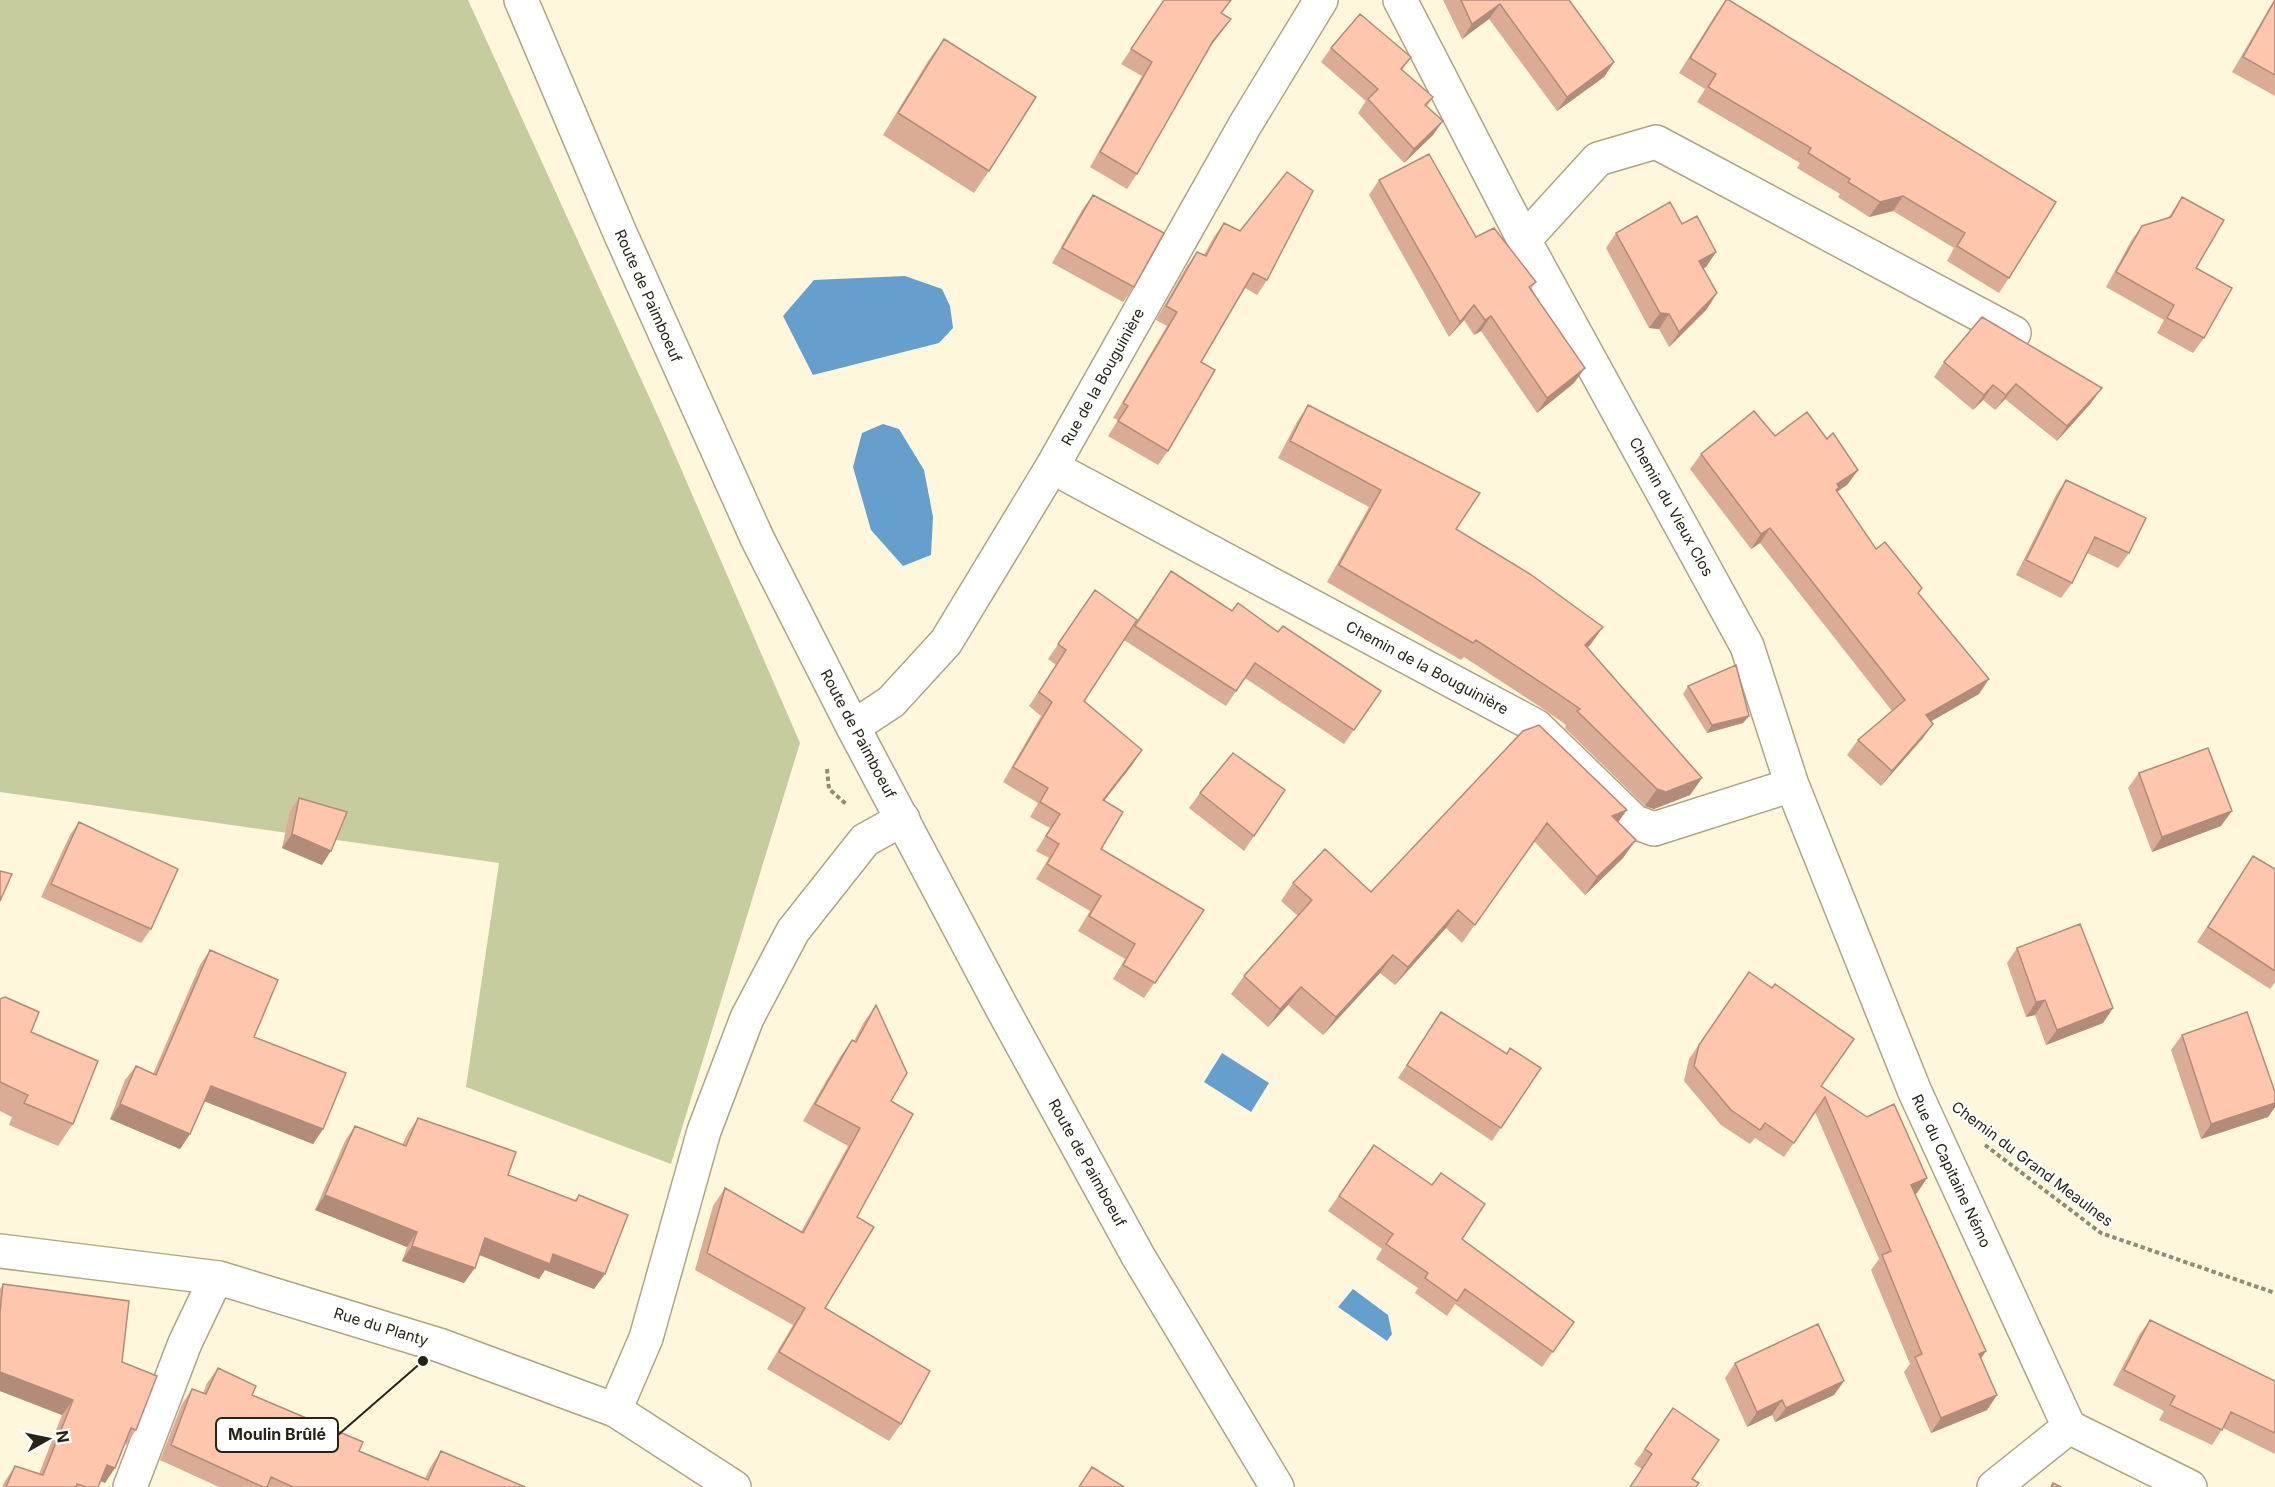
<svg xmlns="http://www.w3.org/2000/svg" width="2275" height="1487" viewBox="0 0 2275 1487" font-family="Inter,sans-serif">
<rect width="100%" height="100%" fill="#fef7db"/>
<path fill="#c7cc9f" d="M 0,0 L 468,0 L 662,425 L 800,743 L 671,1164 L 466,1087 L 499,863 L 0,792 Z"/>
<path fill="#659fcd" d="M 905,276 L 942,289 L 950,306 L 953,328 L 939,343 L 813,375 L 783,316 L 814,280 Z
M 883,424 L 899,429 L 924,470 L 933,517 L 931,555 L 903,566 L 871,530 L 853,467 L 862,433 Z
M 1222,1053 L 1269,1083 L 1251,1112 L 1204,1082 Z
M 1353,1289 L 1388,1315 L 1392,1334 L 1387,1341 L 1338,1307 Z"/>
<g fill="none" stroke-linecap="round" stroke-linejoin="round">
<g stroke="#ada583" stroke-width="36">
<path id="street" d="M 1400,0 L 1524,240 L 1747,646 L 1792,785 L 1915,1092 L 2069,1427 L 2190,1487
M 1524,240 L 1598,159 L 1656,142 L 2014,333
M 1052,467 L 1536,726 L 1635,822 L 1654,829 L 1792,785
M 853,727 L 891,702 L 946,642 L 1052,467 L 1245,125 L 1321,0
M 615,1410 L 646,1338 L 704,1131 L 747,1018 L 793,931 L 865,840 L 903,819
M 130,1487 L 185,1343 L 216,1278
M 1994,1487 L 2069,1427"/>
</g>
<g stroke="#ada583" stroke-width="36">
<path id="secondary" d="M 521,0 L 620,233 L 757,538 L 853,727 L 1002,1008 L 1138,1256 L 1277,1487
M 0,1251 L 219,1278 L 439,1345 L 615,1410 L 734,1487"/>
</g>
<path stroke="#918c78" stroke-width="4" stroke-dasharray="4.5 3" stroke-linecap="butt" d="M 827,769 L 829,789 L 846,804
M 1985,1145 L 2101,1233 L 2275,1293"/>
<use href="#street" stroke="#fff" stroke-width="33"/>
<use href="#secondary" stroke="#fff" stroke-width="33"/>
</g>
<path fill="#daab95" d="M 1164,0 L 1221,13 L 1231,19 L 1211,46 L 1137,174 L 1127,189 L 1090,167 L 1142,76 L 1121,64 Z
M 1443,0 L 1569,0 L 1614,62 L 1604,77 L 1557,111 L 1489,19 L 1462,39 Z
M 1726,0 L 1729,0 L 2009,278 L 1999,293 L 1947,261 L 1954,248 L 1893,211 L 1869,217 L 1838,197 L 1840,194 L 1797,168 L 1800,163 L 1697,102 L 1705,89 L 1679,73 L 1716,14 Z
M 2274,0 L 2275,0 L 2275,96 L 2232,72 Z
M 944,39 L 989,171 L 974,193 L 883,135 L 928,61 Z
M 1331,48 L 1411,57 L 1402,70 L 1433,97 L 1427,106 L 1433,135 L 1404,163 L 1358,113 L 1366,101 L 1321,62 Z
M 1379,180 L 1476,237 L 1536,282 L 1530,290 L 1574,383 L 1537,413 L 1481,331 L 1474,335 L 1464,320 L 1449,337 L 1369,195 Z
M 1093,195 L 1134,287 L 1123,302 L 1052,263 L 1082,210 Z
M 2182,197 L 2196,268 L 2204,338 L 2193,353 L 2157,333 L 2164,320 L 2106,287 L 2131,241 L 2142,226 L 2168,218 Z
M 1224,223 L 1267,280 L 1257,295 L 1245,288 L 1201,362 L 1168,451 L 1158,465 L 1108,436 L 1118,420 L 1113,418 L 1167,326 L 1156,320 L 1187,266 L 1197,252 L 1204,255 L 1214,237 Z
M 1682,224 L 1716,252 L 1706,267 L 1703,268 L 1707,309 L 1669,347 L 1659,329 L 1649,328 L 1606,248 L 1616,233 Z
M 1944,362 L 2091,403 L 2057,441 L 2005,399 L 1995,410 L 1983,400 L 1973,410 L 1934,377 Z
M 1308,405 L 1591,644 L 1587,648 L 1702,778 L 1690,795 L 1654,809 L 1645,806 L 1565,728 L 1566,725 L 1545,710 L 1464,657 L 1461,660 L 1327,582 L 1369,507 L 1278,458 L 1297,422 Z
M 1775,436 L 1827,439 L 1858,470 L 1847,485 L 1837,492 L 1876,549 L 1922,588 L 1918,594 L 1979,694 L 1931,721 L 1933,724 L 1922,739 L 1881,786 L 1847,755 L 1858,740 L 1892,711 L 1760,543 L 1751,549 L 1690,469 L 1701,454 Z
M 2066,480 L 2129,553 L 2118,568 L 2087,553 L 2072,583 L 2061,598 L 2016,575 L 2056,495 Z
M 1161,585 L 1232,611 L 1278,632 L 1381,691 L 1344,744 L 1245,678 L 1226,706 L 1124,640 Z
M 1095,590 L 1084,701 L 1132,765 L 1104,800 L 1101,849 L 1204,910 L 1144,998 L 1113,979 L 1125,959 L 1078,931 L 1090,911 L 1036,879 L 1049,858 L 1036,851 L 1050,828 L 1030,817 L 1038,803 L 1003,782 L 1041,716 L 1029,706 L 1056,665 L 1048,659 Z
M 1688,686 L 1749,716 L 1743,723 L 1707,733 L 1683,694 Z
M 1523,731 L 1618,822 L 1623,858 L 1585,895 L 1534,841 L 1462,943 L 1446,928 L 1395,985 L 1380,973 L 1323,1035 L 1288,1005 L 1268,1027 L 1231,994 L 1244,976 L 1298,916 L 1281,901 L 1293,883 L 1371,892 Z
M 2139,773 L 2221,826 L 2152,852 L 2128,788 Z
M 1285,790 L 1244,851 L 1189,808 L 1200,793 Z
M 299,798 L 322,865 L 282,848 L 290,811 Z
M 79,822 L 151,929 L 141,943 L 41,897 L 70,835 Z
M 2253,856 L 2275,869 L 2275,982 L 2270,989 L 2197,942 Z
M 2017,948 L 2113,1008 L 2103,1023 L 2046,1045 L 2035,1015 L 2026,1017 L 2007,963 Z
M 210,950 L 254,1037 L 323,1129 L 313,1144 L 204,1101 L 190,1134 L 180,1149 L 110,1119 L 125,1080 L 136,1066 L 153,1074 L 200,965 Z
M 1749,972 L 1821,1086 L 1927,1178 L 1917,1193 L 1915,1194 L 1981,1358 L 1997,1395 L 1987,1410 L 1931,1433 L 1904,1372 L 1910,1364 L 1871,1270 L 1879,1259 L 1815,1112 L 1784,1157 L 1755,1138 L 1750,1144 L 1721,1125 L 1684,1081 L 1689,1059 Z
M 0,999 L 31,1032 L 73,1124 L 58,1146 L 9,1125 L 12,1117 L 0,1111 Z
M 876,1005 L 891,1101 L 857,1217 L 825,1308 L 901,1424 L 889,1441 L 767,1369 L 793,1325 L 695,1270 L 713,1206 L 725,1188 L 801,1232 L 848,1146 L 803,1121 L 840,1057 L 852,1040 L 854,1041 L 864,1022 Z
M 1441,1012 L 1506,1054 L 1510,1048 L 1541,1068 L 1492,1141 L 1398,1078 Z
M 2182,1035 L 2275,1092 L 2275,1107 L 2268,1117 L 2201,1139 L 2171,1050 Z
M 418,1118 L 508,1175 L 574,1201 L 579,1195 L 605,1274 L 594,1289 L 545,1270 L 539,1279 L 479,1255 L 464,1283 L 402,1261 L 407,1247 L 315,1210 L 345,1141 L 355,1126 L 402,1145 L 408,1133 Z
M 1374,1145 L 1462,1239 L 1574,1322 L 1542,1367 L 1455,1304 L 1447,1316 L 1415,1293 L 1418,1288 L 1376,1259 L 1382,1249 L 1328,1211 Z
M 3,1284 L 122,1362 L 136,1430 L 126,1445 L 124,1444 L 105,1483 L 100,1481 L 98,1487 L 2,1487 L 5,1481 L 15,1466 L 39,1474 L 62,1415 L 0,1391 L 0,1289 Z
M 2150,1320 L 2275,1381 L 2275,1454 L 2223,1428 L 2212,1445 L 2159,1420 L 2164,1411 L 2113,1385 L 2139,1335 Z
M 1735,1363 L 1844,1381 L 1834,1395 L 1775,1422 L 1772,1415 L 1747,1427 L 1725,1378 Z
M 218,1368 L 252,1395 L 359,1451 L 425,1478 L 431,1466 L 441,1451 L 525,1487 L 219,1487 L 160,1460 L 182,1404 L 192,1389 L 203,1393 L 207,1383 Z
M 1673,1408 L 1719,1440 L 1642,1469 L 1634,1464 Z"/>
<path fill="#b28b79" d="M 1500,4 L 1489,19 L 1462,39 L 1472,24 Z
M 1614,62 L 1604,77 L 1557,111 L 1567,97 Z
M 1443,121 L 1433,135 L 1404,163 L 1414,149 Z
M 1903,196 L 1893,211 L 1869,217 L 1880,202 Z
M 1716,252 L 1706,267 L 1689,276 L 1699,261 Z
M 1717,293 L 1707,309 L 1669,347 L 1679,332 Z
M 1474,305 L 1464,320 L 1449,337 L 1460,322 Z
M 1660,313 L 1669,314 L 1659,329 L 1649,328 Z
M 1491,316 L 1481,331 L 1474,335 L 1485,320 Z
M 1585,368 L 1574,383 L 1537,413 L 1547,398 Z
M 2016,384 L 2005,399 L 1995,410 L 2006,395 Z
M 1993,385 L 1983,400 L 1973,410 L 1984,395 Z
M 2102,388 L 2091,403 L 2057,441 L 2067,426 Z
M 1858,470 L 1847,485 L 1835,493 L 1837,484 Z
M 1770,528 L 1760,543 L 1751,549 L 1761,534 Z
M 1603,627 L 1591,644 L 1573,662 L 1585,645 Z
M 1989,679 L 1979,694 L 1916,730 L 1926,715 Z
M 1749,716 L 1743,723 L 1707,733 L 1712,725 Z
M 1933,724 L 1922,739 L 1881,786 L 1892,771 Z
M 1142,750 L 1132,765 L 1093,815 L 1103,800 Z
M 1702,778 L 1690,795 L 1654,809 L 1645,806 L 1657,789 Z
M 1627,810 L 1614,828 L 1612,816 Z
M 2232,811 L 2221,826 L 2152,852 L 2162,837 Z
M 292,834 L 331,851 L 322,865 L 282,848 Z
M 1636,840 L 1623,858 L 1585,895 L 1597,877 Z
M 1458,910 L 1446,928 L 1395,985 L 1408,967 Z
M 1393,955 L 1380,973 L 1323,1035 L 1336,1017 Z
M 1301,987 L 1288,1005 L 1268,1027 L 1280,1009 Z
M 2045,1000 L 2035,1015 L 2026,1017 L 2036,1002 Z
M 2113,1008 L 2103,1023 L 2046,1045 L 2057,1030 Z
M 211,1086 L 323,1129 L 313,1144 L 201,1100 Z
M 2275,1103 L 2275,1107 L 2268,1117 L 2201,1139 L 2211,1124 Z
M 120,1104 L 190,1134 L 180,1149 L 110,1119 Z
M 1927,1178 L 1917,1193 L 1901,1200 L 1911,1185 Z
M 325,1195 L 417,1232 L 407,1247 L 315,1210 Z
M 485,1238 L 553,1254 L 605,1274 L 594,1289 L 545,1270 L 539,1279 L 475,1253 Z
M 412,1246 L 475,1268 L 464,1283 L 402,1261 Z
M 1986,1351 L 1976,1366 L 1979,1354 Z
M 0,1372 L 73,1400 L 62,1415 L 0,1391 Z
M 1844,1381 L 1834,1395 L 1775,1422 L 1786,1408 Z
M 1997,1395 L 1987,1410 L 1931,1433 L 1941,1418 Z
M 1782,1400 L 1772,1415 L 1747,1427 L 1757,1412 Z
M 107,1465 L 115,1468 L 105,1483 L 97,1479 Z"/>
<path fill="#fec7ad" stroke="#b28b79" stroke-width="1.5" d="M 1164,0 L 1231,0 L 1221,13 L 1231,19 L 1213,41 L 1137,174 L 1100,152 L 1152,62 L 1131,49 Z
M 1461,0 L 1569,0 L 1614,62 L 1567,97 L 1500,4 L 1472,24 Z
M 1726,0 L 1729,0 L 2056,202 L 2009,278 L 1957,246 L 1965,233 L 1903,196 L 1880,202 L 1848,182 L 1850,179 L 1808,153 L 1811,148 L 1708,87 L 1716,74 L 1690,58 Z
M 2275,0 L 2275,75 L 2243,57 Z
M 1360,14 L 1411,57 L 1401,69 L 1433,97 L 1425,105 L 1443,121 L 1414,149 L 1368,99 L 1378,89 L 1331,48 Z
M 944,39 L 1036,97 L 989,171 L 898,113 Z
M 1429,154 L 1476,237 L 1494,228 L 1536,282 L 1529,287 L 1585,368 L 1547,398 L 1491,316 L 1485,320 L 1474,305 L 1460,322 L 1379,180 Z
M 1287,172 L 1313,191 L 1267,280 L 1253,273 L 1201,362 L 1215,370 L 1168,451 L 1118,421 L 1128,406 L 1123,403 L 1177,312 L 1166,306 L 1197,252 L 1206,256 L 1224,223 L 1240,231 Z
M 1093,195 L 1164,233 L 1134,287 L 1062,248 Z
M 2182,197 L 2224,220 L 2196,268 L 2232,288 L 2204,338 L 2167,318 L 2174,305 L 2116,272 L 2142,226 L 2171,217 Z
M 1670,202 L 1682,224 L 1697,216 L 1716,252 L 1699,261 L 1717,293 L 1679,332 L 1669,314 L 1660,313 L 1616,233 Z
M 1982,317 L 2102,388 L 2067,426 L 2016,384 L 2006,395 L 1993,385 L 1984,395 L 1944,362 Z
M 1308,405 L 1480,493 L 1456,529 L 1530,574 L 1603,627 L 1585,645 L 1702,778 L 1666,792 L 1657,789 L 1577,711 L 1580,709 L 1557,693 L 1476,640 L 1473,643 L 1339,565 L 1381,490 L 1290,441 Z
M 1754,411 L 1775,436 L 1807,412 L 1827,439 L 1833,433 L 1858,470 L 1837,484 L 1839,488 L 1836,490 L 1876,549 L 1885,542 L 1922,588 L 1918,593 L 1989,679 L 1926,715 L 1933,724 L 1892,771 L 1858,740 L 1905,700 L 1770,528 L 1761,534 L 1701,454 Z
M 2066,480 L 2146,518 L 2129,553 L 2095,537 L 2072,583 L 2026,560 Z
M 1171,571 L 1232,611 L 1238,603 L 1278,632 L 1283,626 L 1381,691 L 1354,730 L 1255,663 L 1236,691 L 1135,626 Z
M 1095,590 L 1137,620 L 1084,701 L 1142,750 L 1103,800 L 1123,812 L 1101,849 L 1204,910 L 1155,983 L 1123,965 L 1135,944 L 1089,916 L 1101,896 L 1047,864 L 1059,844 L 1046,836 L 1060,814 L 1040,802 L 1048,788 L 1013,767 L 1052,702 L 1039,692 L 1066,650 L 1058,644 Z
M 1736,665 L 1749,716 L 1712,725 L 1688,686 Z
M 1539,725 L 1627,810 L 1612,816 L 1636,840 L 1597,877 L 1547,823 L 1475,925 L 1458,910 L 1408,967 L 1393,955 L 1336,1017 L 1301,987 L 1280,1009 L 1244,976 L 1312,900 L 1293,883 L 1325,849 L 1371,892 L 1523,731 Z
M 2208,748 L 2232,811 L 2162,837 L 2139,773 Z
M 1233,753 L 1285,790 L 1254,836 L 1200,793 Z
M 299,798 L 347,812 L 331,851 L 292,834 Z
M 79,822 L 178,869 L 151,929 L 51,884 Z
M 2253,856 L 2275,869 L 2275,971 L 2208,927 Z
M 0,871 L 12,874 L 0,901 Z
M 2080,924 L 2113,1008 L 2057,1030 L 2045,1000 L 2036,1002 L 2017,948 Z
M 210,950 L 278,980 L 254,1037 L 346,1073 L 323,1129 L 211,1086 L 190,1134 L 120,1104 L 136,1066 L 156,1075 Z
M 1749,972 L 1772,988 L 1775,984 L 1854,1039 L 1821,1086 L 1867,1117 L 1894,1104 L 1927,1178 L 1911,1185 L 1986,1351 L 1979,1354 L 1997,1395 L 1941,1418 L 1915,1357 L 1922,1354 L 1882,1255 L 1891,1251 L 1825,1097 L 1794,1143 L 1765,1123 L 1760,1130 L 1731,1110 L 1694,1066 L 1699,1045 Z
M 5,997 L 39,1012 L 31,1032 L 98,1061 L 73,1124 L 24,1103 L 28,1095 L 0,1082 L 0,999 Z
M 876,1005 L 907,1073 L 891,1101 L 913,1114 L 857,1217 L 874,1227 L 825,1308 L 930,1371 L 901,1424 L 779,1352 L 805,1308 L 707,1253 L 725,1188 L 803,1233 L 860,1128 L 815,1104 L 852,1040 L 856,1042 Z
M 1441,1012 L 1507,1054 L 1510,1048 L 1541,1068 L 1501,1128 L 1407,1065 Z
M 2247,1012 L 2275,1092 L 2275,1103 L 2211,1124 L 2182,1035 Z
M 418,1118 L 516,1152 L 508,1175 L 576,1201 L 579,1195 L 628,1215 L 605,1274 L 553,1254 L 550,1264 L 485,1238 L 475,1268 L 412,1246 L 417,1232 L 325,1195 L 355,1126 L 406,1146 Z
M 1374,1145 L 1432,1185 L 1441,1173 L 1485,1204 L 1462,1239 L 1574,1322 L 1553,1352 L 1465,1289 L 1457,1301 L 1425,1278 L 1428,1273 L 1386,1244 L 1393,1234 L 1339,1196 Z
M 3,1284 L 129,1301 L 122,1362 L 157,1376 L 136,1430 L 131,1428 L 115,1468 L 107,1465 L 98,1487 L 86,1487 L 77,1484 L 76,1487 L 6,1487 L 15,1466 L 43,1475 L 73,1400 L 0,1372 L 0,1312 Z
M 2150,1320 L 2275,1381 L 2275,1433 L 2231,1412 L 2222,1430 L 2170,1405 L 2175,1396 L 2124,1370 Z
M 1818,1324 L 1844,1381 L 1786,1408 L 1782,1400 L 1757,1412 L 1735,1363 Z
M 218,1368 L 256,1386 L 252,1395 L 363,1442 L 359,1451 L 428,1480 L 441,1451 L 525,1487 L 293,1487 L 271,1477 L 267,1487 L 263,1487 L 171,1445 L 192,1389 L 206,1394 Z
M 1673,1408 L 1719,1440 L 1692,1479 L 1699,1483 L 1696,1487 L 1630,1487 L 1652,1454 L 1645,1449 Z
M 1092,1467 L 1124,1487 L 1079,1487 Z
M 2053,1483 L 2061,1487 L 2051,1487 Z"/>
<g text-anchor="middle" stroke-width="4.5" stroke-linejoin="round" paint-order="stroke">
<g font-size="15" fill="#272417" stroke="#fff">
<text transform="translate(648 296) rotate(66)" y="5">Route de Paimboeuf</text>
<text transform="translate(1103 377) rotate(-61)" y="5">Rue de la Bouguinière</text>
<text transform="translate(1671 507) rotate(61)" y="5">Chemin du Vieux Clos</text>
<text transform="translate(1427 668) rotate(28)" y="5">Chemin de la Bouguinière</text>
<text transform="translate(858 734) rotate(62)" y="5">Route de Paimboeuf</text>
<text transform="translate(1087 1163) rotate(61)" y="5">Route de Paimboeuf</text>
<text transform="translate(2032 1164) rotate(37)" y="5">Chemin du Grand Meaulnes</text>
<text transform="translate(1951 1171) rotate(65)" y="5">Rue du Capitaine Némo</text>
<text transform="translate(381 1327) rotate(17)" y="5">Rue du Planty</text>
</g>
</g>
<path fill="none" stroke="#272417" stroke-width="2" d="M423 1361L338 1435"/>
<circle fill="#272417" stroke="#fff" stroke-width="2" cx="423" cy="1361" r="6"/>
<rect fill="#fff" stroke="#272417" stroke-width="2" x="216" y="1418" width="122" height="34" rx="6"/>
<g font-size="16" text-anchor="middle" font-weight="bold" fill="#272417">
<text x="277" y="1440">Moulin Brûlé</text>
</g>
<g transform="translate(48 1439) rotate(81)" stroke="#ffffff" stroke-width="4.5" paint-order="stroke">
<path d="M0-4.5L10 22L0 15L-10 22Z" fill="#272417"/>
<text y="-9" font-size="16" font-weight="bold" text-anchor="middle" fill="#272417">N</text>
</g>
</svg>
